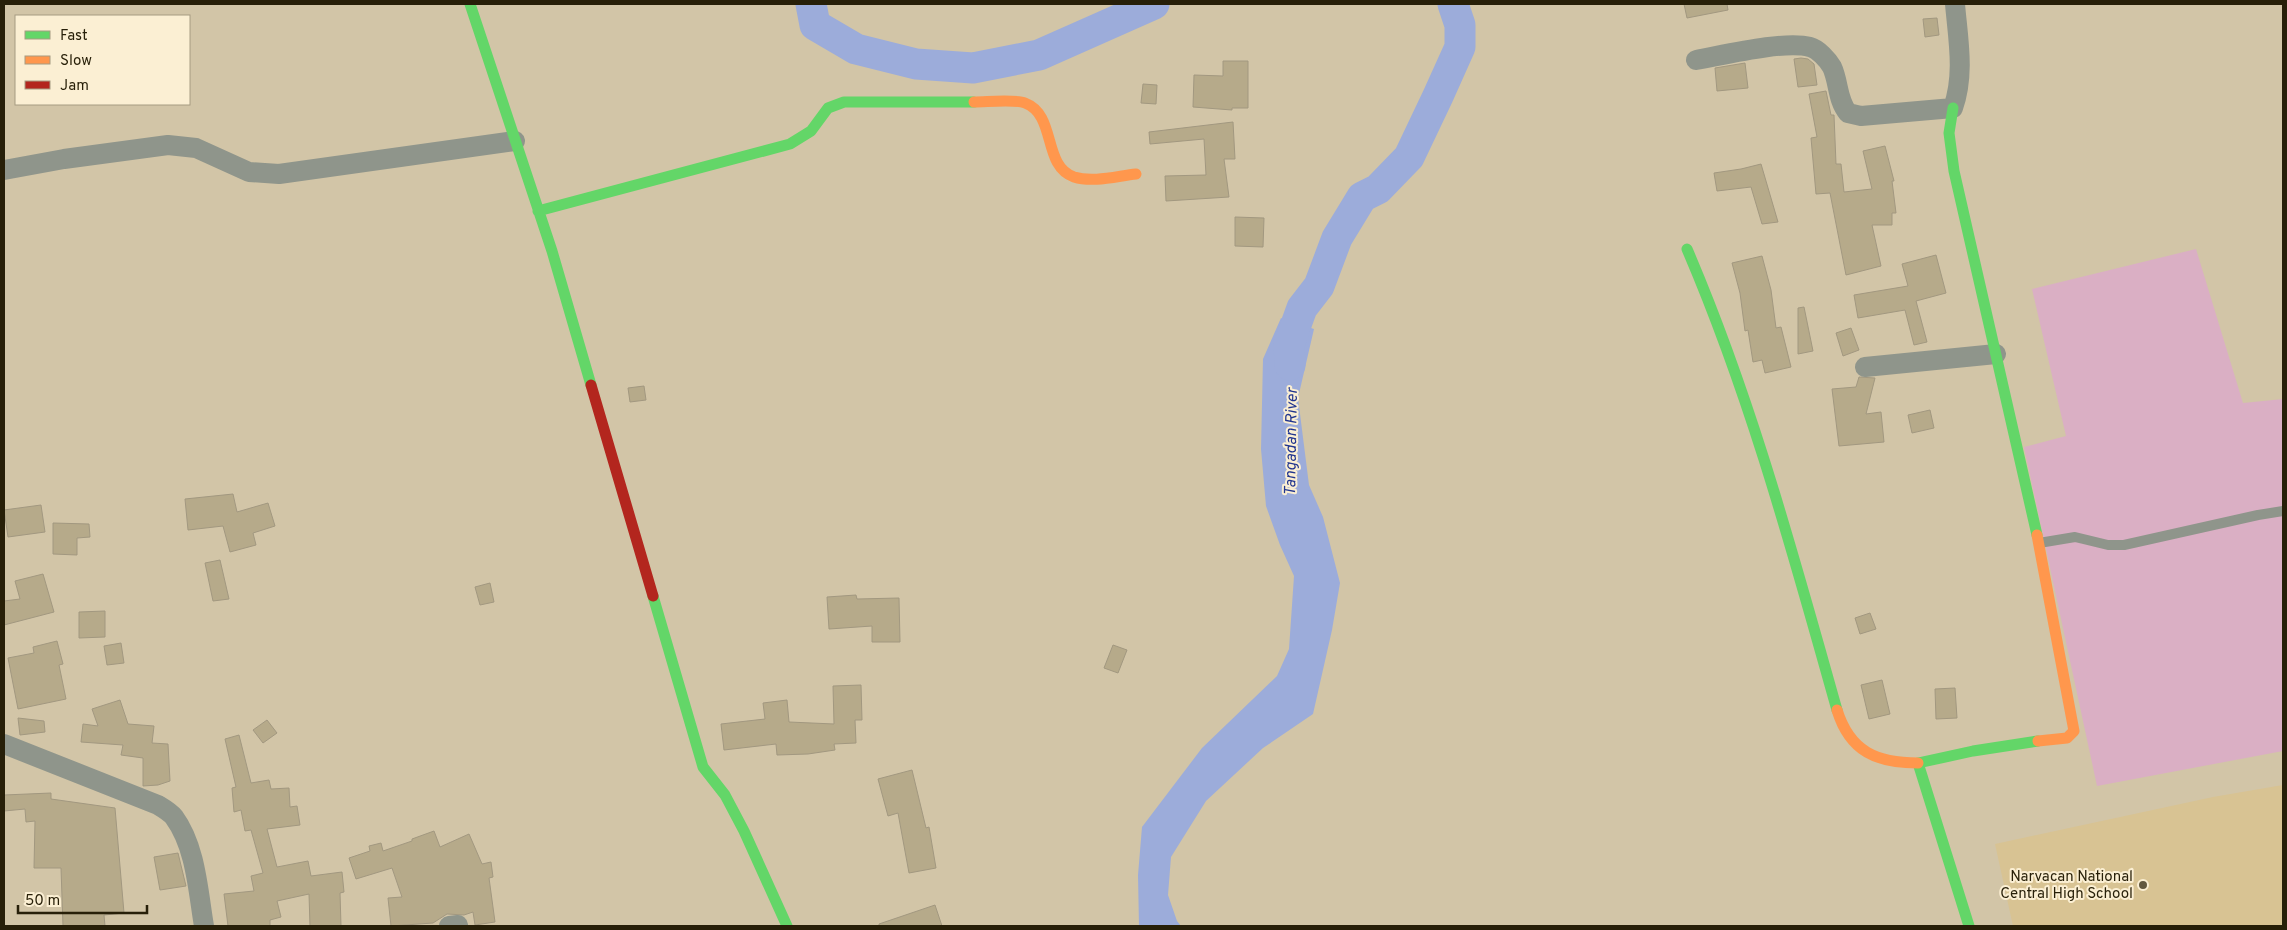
<svg xmlns="http://www.w3.org/2000/svg" width="2287" height="930" viewBox="0 0 2287 930" font-family="Overpass,sans-serif">
<rect width="100%" height="100%" fill="#d2c5a7"/>
<path fill="#d8c393" d="M 2283,785 L 2283,926 L 2013,926 L 1995,844 L 2213,797 Z"/>
<path fill="#daafc4" d="M 2196,249 L 2243,403 L 2283,399 L 2283,751 L 2097,786 L 2024,447 L 2066,436 L 2032,289 Z"/>
<path fill="#9cacda" d="M 1281,318 L 1314,329 L 1298,398 L 1309,485 L 1323,517 L 1340,583 L 1332,630 L 1313,714 L 1263,748 L 1206,801 L 1171,857 L 1168,895 L 1177,921 L 1181,926 L 1139,926 L 1138,875 L 1142,827 L 1202,748 L 1277,676 L 1289,649 L 1294,576 L 1280,545 L 1266,506 L 1261,449 L 1263,359 Z"/>
<g fill="none" stroke-linecap="round" stroke-linejoin="round">
<path stroke="#9cacda" stroke-width="31" d="M 811,4 L 815,25 L 856,49 L 916,64 L 973,68 L 1039,55 L 1154,4
M 1290,365 L 1289,344 L 1302,308 L 1319,286 L 1337,238 L 1362,197 L 1378,189 L 1409,157 L 1438,96 L 1460,47 L 1460,25 L 1453,4"/>
</g>
<path fill="#b6aa8a" stroke="#a29880" d="M 1684,4 L 1727,4 L 1728,10 L 1687,18 Z
M 1937,18 L 1939,35 L 1925,37 L 1923,19 Z
M 1801,58 L 1808,59 L 1814,64 L 1817,85 L 1798,87 L 1794,59 Z
M 1223,61 L 1248,61 L 1248,108 L 1232,108 L 1232,110 L 1193,107 L 1194,75 L 1223,76 Z
M 1745,63 L 1748,88 L 1717,91 L 1715,68 Z
M 1143,84 L 1157,85 L 1156,104 L 1141,103 Z
M 1826,91 L 1831,115 L 1834,115 L 1836,164 L 1841,164 L 1844,192 L 1872,189 L 1863,151 L 1885,146 L 1894,181 L 1892,181 L 1896,213 L 1892,213 L 1892,225 L 1872,225 L 1881,266 L 1846,275 L 1830,193 L 1816,194 L 1811,138 L 1817,137 L 1809,94 Z
M 1233,122 L 1235,159 L 1224,159 L 1229,197 L 1166,201 L 1165,176 L 1206,175 L 1204,139 L 1150,144 L 1149,132 Z
M 1761,164 L 1778,222 L 1762,224 L 1751,187 L 1717,191 L 1714,173 L 1741,169 Z
M 1235,217 L 1264,218 L 1263,247 L 1235,246 Z
M 1936,255 L 1946,293 L 1916,301 L 1927,342 L 1914,345 L 1905,310 L 1858,318 L 1854,295 L 1908,286 L 1902,264 Z
M 1762,256 L 1771,290 L 1776,328 L 1781,327 L 1791,367 L 1765,373 L 1762,360 L 1753,362 L 1748,330 L 1745,331 L 1740,293 L 1732,263 Z
M 1804,307 L 1813,351 L 1798,354 L 1798,308 Z
M 1851,328 L 1859,350 L 1843,356 L 1836,333 Z
M 1859,377 L 1875,378 L 1866,414 L 1881,412 L 1884,442 L 1839,446 L 1832,389 L 1856,387 Z
M 644,386 L 646,400 L 630,402 L 628,388 Z
M 1930,410 L 1934,428 L 1912,433 L 1908,415 Z
M 233,494 L 237,512 L 268,503 L 275,526 L 253,533 L 256,545 L 230,552 L 223,526 L 188,530 L 185,499 Z
M 41,505 L 45,532 L 8,537 L 4,510 Z
M 53,523 L 89,524 L 90,537 L 77,538 L 77,555 L 53,554 Z
M 220,560 L 229,599 L 213,601 L 205,563 Z
M 43,574 L 54,612 L 4,625 L 4,601 L 20,599 L 15,581 Z
M 490,583 L 494,602 L 480,605 L 475,587 Z
M 856,595 L 857,599 L 899,598 L 900,642 L 872,642 L 872,626 L 829,629 L 827,597 Z
M 105,611 L 105,637 L 79,638 L 79,612 Z
M 1870,613 L 1876,629 L 1860,634 L 1855,618 Z
M 57,641 L 63,664 L 59,665 L 66,699 L 18,709 L 8,658 L 34,653 L 33,647 Z
M 121,643 L 124,663 L 107,665 L 104,646 Z
M 1113,645 L 1127,650 L 1118,673 L 1104,668 Z
M 1882,680 L 1890,714 L 1869,719 L 1861,685 Z
M 861,685 L 862,720 L 855,720 L 856,743 L 834,744 L 835,750 L 808,754 L 777,755 L 776,744 L 724,750 L 721,724 L 765,719 L 763,703 L 787,700 L 789,722 L 834,724 L 833,686 Z
M 1955,688 L 1957,718 L 1936,719 L 1935,689 Z
M 120,700 L 128,724 L 154,726 L 152,743 L 168,744 L 170,781 L 158,785 L 143,786 L 143,758 L 121,755 L 123,745 L 81,742 L 83,724 L 98,726 L 92,709 Z
M 18,718 L 44,721 L 45,732 L 20,735 Z
M 267,720 L 277,733 L 263,743 L 253,730 Z
M 239,735 L 251,783 L 269,780 L 271,789 L 289,788 L 290,807 L 297,806 L 300,825 L 267,829 L 277,867 L 308,861 L 311,876 L 342,872 L 344,892 L 340,893 L 341,926 L 310,926 L 309,894 L 277,901 L 281,917 L 270,920 L 270,926 L 228,926 L 224,894 L 254,891 L 251,876 L 263,873 L 251,830 L 245,831 L 241,810 L 234,812 L 232,788 L 236,787 L 225,739 Z
M 912,770 L 926,828 L 929,827 L 936,868 L 909,873 L 898,813 L 888,816 L 878,779 Z
M 51,793 L 51,799 L 115,808 L 124,913 L 104,915 L 105,926 L 63,926 L 61,868 L 34,868 L 35,821 L 26,822 L 25,809 L 4,811 L 4,795 Z
M 434,831 L 440,847 L 469,834 L 482,864 L 491,862 L 493,877 L 489,878 L 495,922 L 475,925 L 473,912 L 464,915 L 447,914 L 433,923 L 391,926 L 388,898 L 402,897 L 392,868 L 356,879 L 349,858 L 370,851 L 369,846 L 381,843 L 383,851 L 412,841 L 412,839 Z
M 178,853 L 186,886 L 160,890 L 154,857 Z
M 935,905 L 942,926 L 879,926 L 879,924 Z"/>
<g fill="none" stroke-linecap="round" stroke-linejoin="round">
<path stroke="#8f958b" stroke-width="10" d="M 2039,543 L 2075,537 L 2108,545 L 2124,545 L 2258,515 L 2283,511"/>
<path stroke="#8f958b" stroke-width="20" d="M 1696,60 C 1724,55 1785,40 1810,47 C 1818,49 1828,60 1832,67 C 1839,82 1837,100 1848,113 L 1861,116 L 1953,108 C 1965,74 1958,39 1955,4
M 4,170 L 64,159 L 168,145 L 196,148 L 249,172 L 279,174 L 515,141
M 1865,367 L 1996,354
M 4,744 L 158,805 C 163,808 170,812 174,817 C 196,847 198,891 204,926
M 449,926 L 458,925"/>
<path stroke="#63d668" stroke-width="11" d="M 470,4 L 552,251 L 591,385
M 1953,108 L 1949,133 L 1954,171 L 2037,535
M 538,211 L 790,144 L 811,131 L 828,108 L 844,102 L 974,102
M 1687,249 C 1751,398 1793,554 1837,710
M 653,596 L 703,767 L 725,795 L 744,831 L 787,926
M 1969,926 L 1918,763 L 1973,751 L 2038,741"/>
<path stroke="#ff974d" stroke-width="11" d="M 974,102 C 987,102 1015,99 1025,103 C 1057,115 1042,166 1074,177 C 1093,183 1117,176 1136,174
M 2037,535 L 2074,731 L 2067,738 L 2038,741
M 1837,710 C 1850,752 1877,763 1918,763"/>
<path stroke="#b3261e" stroke-width="11" d="M 591,385 L 653,596"/>
</g>
<circle fill="#635940" stroke="#fbefd3" stroke-width="2" cx="2143" cy="885" r="5"/>
<g text-anchor="middle" stroke-width="4" stroke-linejoin="round" paint-order="stroke">
<g font-size="15" fill="#271f08" stroke="#fbefd3" text-anchor="end">
<text x="2133" y="881">Narvacan National<tspan x="2133" dy="17">Central High School</tspan></text>
</g>
<g font-size="16" font-style="italic" fill="#21358e" stroke="#fbefd3">
<text transform="translate(1290 442) rotate(-89)" y="6">Tangadan River</text>
</g>
</g>
<rect width="2287" height="930" fill="none" stroke="#271f08" stroke-width="10"/>
<rect x="15" y="15" width="175" height="90" fill="#fbefd3" stroke="#a69c82"/>
<rect x="25" y="31" width="25" height="8" fill="#63d668" stroke="#a69c82"/>
<text x="60" y="40" font-size="15" fill="#271f08">Fast</text>
<rect x="25" y="56" width="25" height="8" fill="#ff974d" stroke="#a69c82"/>
<text x="60" y="65" font-size="15" fill="#271f08">Slow</text>
<rect x="25" y="81" width="25" height="8" fill="#b3261e" stroke="#a69c82"/>
<text x="60" y="90" font-size="15" fill="#271f08">Jam</text>
<path d="M18 905v8h129v-8" fill="none" stroke="#271f08" stroke-width="2.5"/>
<text x="25" y="905" font-size="15" fill="#271f08" stroke="#fbefd3" stroke-width="4" paint-order="stroke">50 m</text>
</svg>
